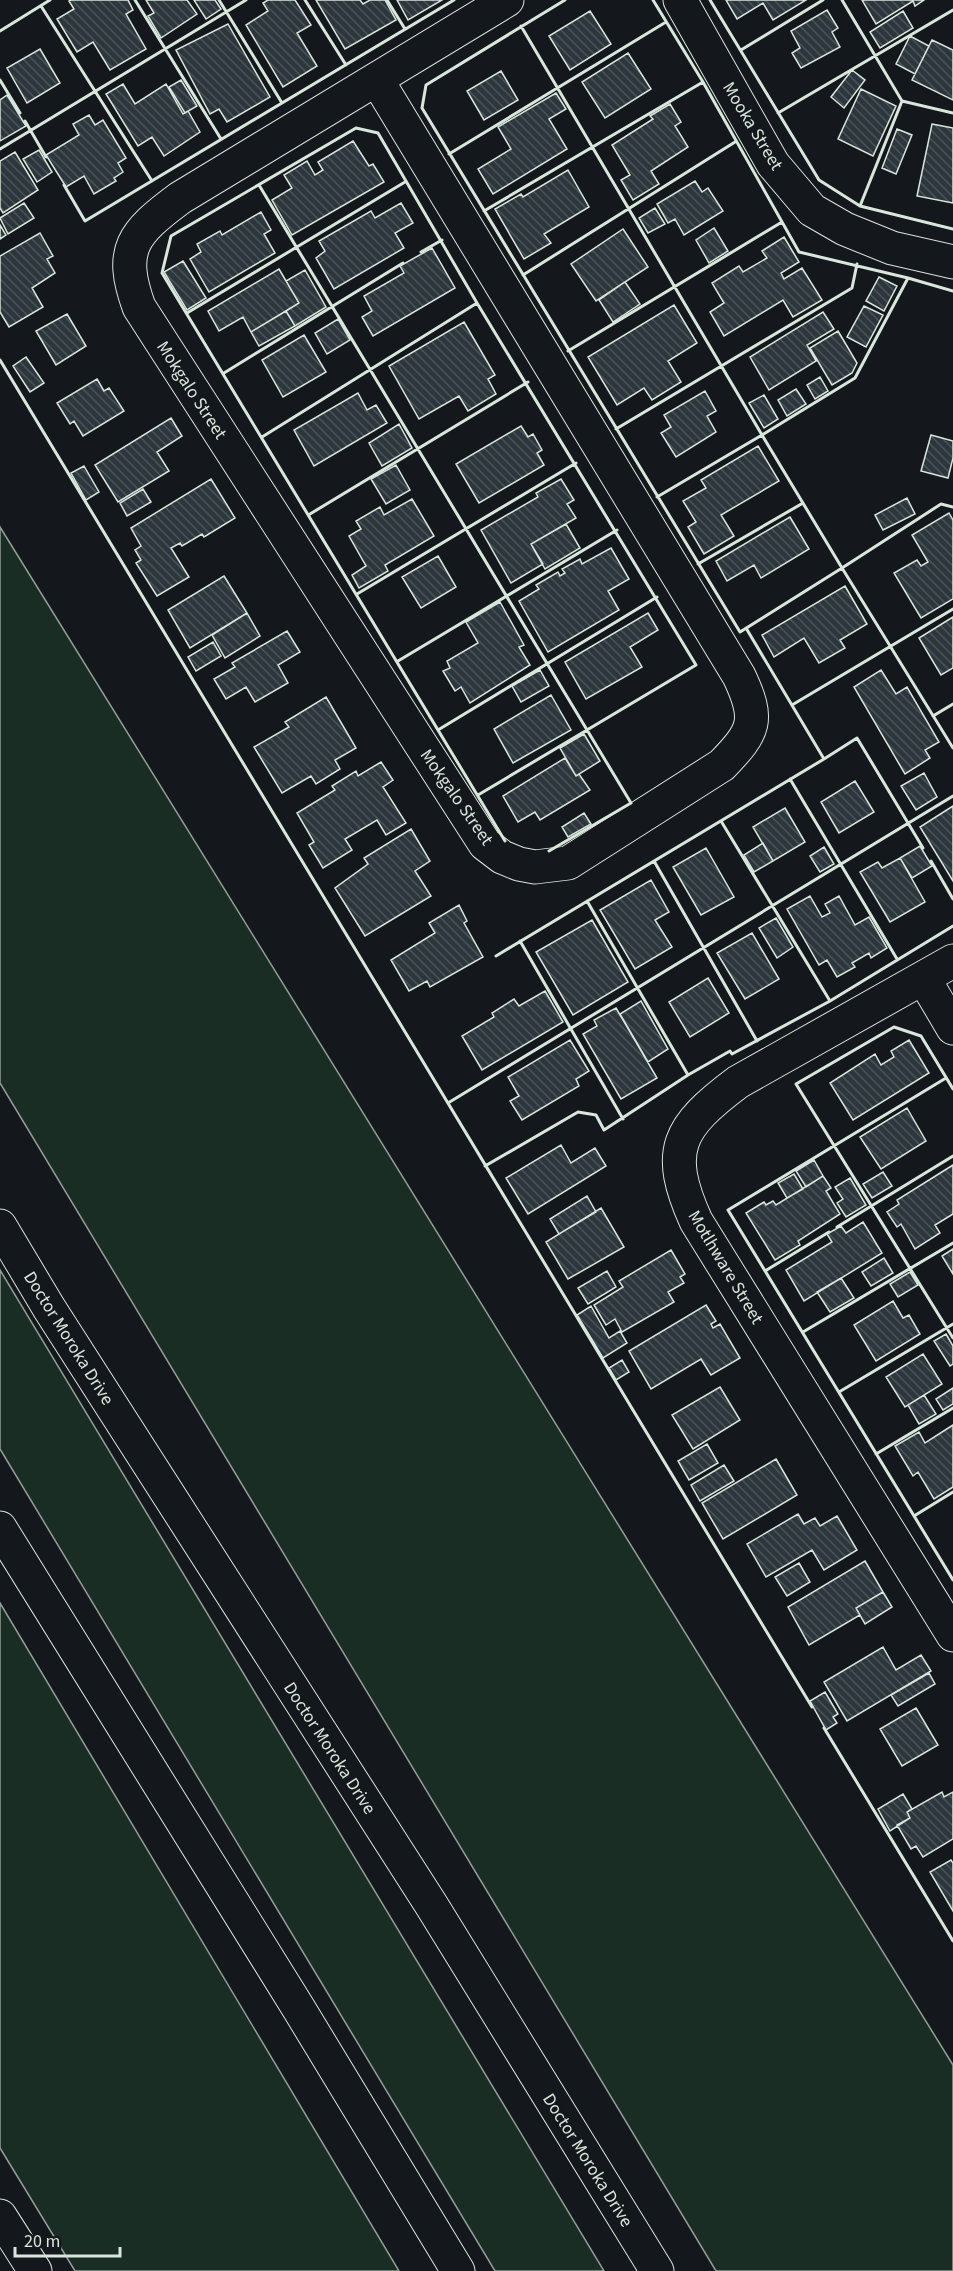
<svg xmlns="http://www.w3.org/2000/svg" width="953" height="2271" viewBox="0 0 953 2271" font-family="'Source Sans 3',sans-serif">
<defs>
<pattern id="building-back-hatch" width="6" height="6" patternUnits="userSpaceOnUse" patternTransform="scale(1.5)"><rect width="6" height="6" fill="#2c363c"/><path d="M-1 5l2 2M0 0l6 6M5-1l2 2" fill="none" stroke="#4a5358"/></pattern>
</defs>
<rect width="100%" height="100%" fill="#14181c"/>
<path fill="#1a2d24" stroke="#939e99" stroke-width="1.5" d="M 0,527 L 953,2065 L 953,2271 L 716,2271 L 0,1083 Z
M 0,1270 L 604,2271 L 495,2271 L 0,1449 Z
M 0,1603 L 399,2271 L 75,2271 L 0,2148 Z"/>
<path fill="url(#building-back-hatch)" stroke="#d8e6dc" stroke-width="1.5" d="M 71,0 L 128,0 L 133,10 L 126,14 L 146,49 L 110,70 L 93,42 L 77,52 L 57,19 L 74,9 L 69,1 Z
M 146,0 L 187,0 L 197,14 L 161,38 L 148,16 L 154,13 Z
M 194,0 L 215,0 L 221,9 L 206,19 Z
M 268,0 L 295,0 L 311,25 L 297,33 L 317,66 L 283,87 L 246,25 L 268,11 L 263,3 Z
M 316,0 L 360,0 L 363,4 L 370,0 L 385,0 L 396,20 L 345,49 Z
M 397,0 L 442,0 L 408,20 Z
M 726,0 L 806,0 L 773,20 L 763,3 L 737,19 Z
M 862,0 L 924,0 L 915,6 L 913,1 L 876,24 Z
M 827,10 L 838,28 L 832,32 L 840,47 L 801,68 L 792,53 L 800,48 L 791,31 Z
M 590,11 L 611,44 L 570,70 L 549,36 Z
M 903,11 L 913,28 L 880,48 L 870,32 Z
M 228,24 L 270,97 L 227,122 L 219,109 L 210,114 L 176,50 Z
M 910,36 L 929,46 L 915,74 L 896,64 Z
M 932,40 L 953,50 L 953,100 L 912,80 Z
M 40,49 L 60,83 L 27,103 L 7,68 Z
M 628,53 L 651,89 L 605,118 L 582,82 Z
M 852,70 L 865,80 L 844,108 L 831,97 Z
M 501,71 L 518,100 L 484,120 L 467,91 Z
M 181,80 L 197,106 L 185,113 L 169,87 Z
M 123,84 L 135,104 L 166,84 L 183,114 L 188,111 L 200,132 L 164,156 L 152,137 L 138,146 L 106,94 Z
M 861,89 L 896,106 L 873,156 L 838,139 Z
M 556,93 L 566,109 L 549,119 L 567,149 L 493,194 L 478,169 L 511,149 L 498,127 Z
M 7,95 L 26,126 L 0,141 L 0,100 Z
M 670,104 L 681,122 L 675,126 L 688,147 L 651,171 L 659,184 L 633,200 L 621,180 L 630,175 L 612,145 L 653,119 L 650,116 Z
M 89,115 L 95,125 L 103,120 L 126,158 L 118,163 L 123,172 L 114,178 L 116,181 L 94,194 L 84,176 L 66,187 L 46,155 L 79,135 L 73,124 Z
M 932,124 L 953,128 L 953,203 L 917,196 Z
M 897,129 L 912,135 L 896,174 L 882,168 Z
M 353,141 L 369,166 L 373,164 L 384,182 L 292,235 L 272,200 L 292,188 L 284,175 L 307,161 L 315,175 L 323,170 L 318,162 Z
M 39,150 L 52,172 L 37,182 L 23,159 Z
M 15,152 L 38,190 L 3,213 L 0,208 L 0,161 Z
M 568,170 L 589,207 L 544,234 L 551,243 L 524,259 L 495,209 L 521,194 L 523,197 Z
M 695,181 L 702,192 L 708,188 L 723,211 L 684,235 L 675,219 L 668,223 L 657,204 Z
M 24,203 L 34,218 L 8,234 L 0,218 Z
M 401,203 L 413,223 L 395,233 L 404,248 L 334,289 L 316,258 L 325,251 L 319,241 L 371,211 L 375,218 Z
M 655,208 L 665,224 L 648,233 L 639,218 Z
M 261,212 L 271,230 L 264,234 L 275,253 L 209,292 L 190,259 L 201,252 L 197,244 L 220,231 L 222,235 Z
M 0,225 L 6,235 L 0,239 Z
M 714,228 L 728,251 L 709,263 L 696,240 Z
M 623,229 L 648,267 L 596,301 L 571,264 Z
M 40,233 L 53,256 L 47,259 L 55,273 L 32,288 L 43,307 L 9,327 L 0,312 L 0,256 Z
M 784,237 L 799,262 L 781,273 L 784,279 L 802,268 L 822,300 L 793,317 L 783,300 L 724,336 L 710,312 L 724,303 L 712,283 L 739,266 L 743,272 L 767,258 L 762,251 Z
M 432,248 L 455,288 L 373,336 L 362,317 L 372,311 L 364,296 L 404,273 L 400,266 Z
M 183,261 L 206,298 L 187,310 L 164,272 Z
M 279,269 L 299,303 L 251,332 L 243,317 L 219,331 L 208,311 Z
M 305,270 L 326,307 L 295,326 L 286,311 L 299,303 L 286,281 Z
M 879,277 L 897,286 L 884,311 L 866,301 Z
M 625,282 L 640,304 L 613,322 L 599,300 Z
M 674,305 L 697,343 L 668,361 L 681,382 L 652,400 L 644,388 L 617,405 L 588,357 Z
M 864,306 L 883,315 L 866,347 L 847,337 Z
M 286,311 L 295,326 L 259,346 L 251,332 Z
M 823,312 L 834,329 L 807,345 L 816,361 L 769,390 L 750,357 Z
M 67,314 L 86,346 L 56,365 L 36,331 Z
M 338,319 L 350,340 L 327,354 L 315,333 Z
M 464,322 L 495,375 L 488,379 L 496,394 L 468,411 L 459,396 L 419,419 L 389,366 Z
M 838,331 L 857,363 L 852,373 L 832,385 L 810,348 Z
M 304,335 L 326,372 L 283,397 L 262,360 Z
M 26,357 L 44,383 L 30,392 L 13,366 Z
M 820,377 L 828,391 L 815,399 L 807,385 Z
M 97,379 L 104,391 L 109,388 L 124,411 L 83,436 L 74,421 L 70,424 L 57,403 Z
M 796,389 L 806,404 L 787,416 L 778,400 Z
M 705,391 L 716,411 L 707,416 L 716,432 L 676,457 L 661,433 L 671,427 L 664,415 Z
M 358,393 L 367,410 L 376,405 L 387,423 L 314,466 L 294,430 Z
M 764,395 L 778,419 L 764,428 L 749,403 Z
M 171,418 L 182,436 L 157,452 L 169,471 L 118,502 L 95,465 Z
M 399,424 L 412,448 L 382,466 L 369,443 Z
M 521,426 L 528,437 L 533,434 L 542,450 L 537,453 L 544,465 L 479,503 L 456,464 Z
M 931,435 L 953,441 L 953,458 L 948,478 L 921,471 Z
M 758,446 L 779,481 L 721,515 L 734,536 L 704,554 L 688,527 L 696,522 L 683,501 L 706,488 L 701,480 Z
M 396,465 L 410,490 L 386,504 L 371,479 Z
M 84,466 L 99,492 L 86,500 L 71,473 Z
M 211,479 L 235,518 L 204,537 L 202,534 L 182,546 L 180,543 L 171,548 L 189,577 L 157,596 L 136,563 L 141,560 L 135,550 L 141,546 L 131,528 Z
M 561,479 L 574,500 L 567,504 L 576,518 L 531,544 L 543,564 L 511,583 L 481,530 L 538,497 L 536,493 Z
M 143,489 L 151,502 L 127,516 L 120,503 Z
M 907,498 L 915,514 L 883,530 L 875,515 Z
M 412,499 L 434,536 L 385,565 L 388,571 L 359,588 L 352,575 L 366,566 L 349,536 L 361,529 L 356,521 L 380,507 L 384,515 Z
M 949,513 L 953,520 L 953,599 L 921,618 L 894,573 L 917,560 L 921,566 L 928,562 L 912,535 Z
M 790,517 L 809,549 L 761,578 L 754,565 L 727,581 L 716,561 Z
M 566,524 L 580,548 L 545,569 L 531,544 Z
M 611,548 L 629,579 L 608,591 L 619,610 L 548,652 L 519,601 L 539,589 L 536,585 L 558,572 L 560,576 L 565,573 L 562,569 L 580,559 L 582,564 Z
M 438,556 L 456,587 L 421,608 L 402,577 Z
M 224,576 L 247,613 L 190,648 L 168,610 Z
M 845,586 L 867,624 L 840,640 L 845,648 L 819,663 L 804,638 L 774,657 L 762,635 Z
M 500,602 L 524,645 L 519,647 L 530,665 L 470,703 L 461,687 L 455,691 L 443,671 L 450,668 L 447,661 L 478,643 L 466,622 Z
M 247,613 L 260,636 L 225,658 L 212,635 Z
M 648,613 L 658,630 L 630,647 L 642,667 L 586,699 L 565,662 Z
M 953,617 L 953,668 L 941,675 L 919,638 Z
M 287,631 L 300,652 L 278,665 L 288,683 L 255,702 L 246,687 L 226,699 L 214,679 L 235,667 L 232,663 Z
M 213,642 L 221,656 L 196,671 L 188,657 Z
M 540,670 L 549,686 L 521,702 L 512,686 Z
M 881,670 L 896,694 L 907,687 L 939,742 L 925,750 L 930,758 L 905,774 L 854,687 Z
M 551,695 L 571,730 L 513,763 L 494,729 Z
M 326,697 L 356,748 L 335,760 L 340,769 L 316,784 L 311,776 L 282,793 L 254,747 L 289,727 L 285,722 Z
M 584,734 L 600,761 L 576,776 L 560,748 Z
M 565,758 L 576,776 L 579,774 L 590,790 L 540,820 L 535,812 L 518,822 L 503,796 Z
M 381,762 L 393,780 L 383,787 L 406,823 L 386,835 L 377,820 L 345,839 L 352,850 L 323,868 L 309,845 L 314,842 L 297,813 L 335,790 L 332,786 L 356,771 L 358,776 Z
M 924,773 L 937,797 L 916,810 L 901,786 Z
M 855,781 L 874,812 L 839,833 L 821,802 Z
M 953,806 L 953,881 L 920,827 Z
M 785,808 L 805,842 L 773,861 L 753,827 Z
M 584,813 L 591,824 L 568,837 L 562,827 Z
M 411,829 L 430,861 L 415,871 L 431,896 L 365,936 L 335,888 L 368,864 L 364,858 Z
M 763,843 L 773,861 L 754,872 L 744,855 Z
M 920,846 L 932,866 L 912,878 L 900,858 Z
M 824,847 L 834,864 L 820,872 L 810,856 Z
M 706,848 L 734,897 L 701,915 L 673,867 Z
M 900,858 L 925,902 L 890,922 L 860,872 L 878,862 L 882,868 Z
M 651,880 L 669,912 L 655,920 L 672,947 L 635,969 L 600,910 Z
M 810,896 L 822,917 L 830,913 L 825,904 L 839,896 L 855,925 L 869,917 L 887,948 L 871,958 L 869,953 L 852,963 L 855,967 L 837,977 L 827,960 L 819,965 L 787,909 Z
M 459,905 L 467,921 L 464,923 L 483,957 L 430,987 L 427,981 L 409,991 L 391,960 L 435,933 L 429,923 Z
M 776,918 L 793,947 L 777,958 L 759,928 Z
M 592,920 L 628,982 L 573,1015 L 536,952 Z
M 752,933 L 779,979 L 745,999 L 717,953 Z
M 708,978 L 729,1013 L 690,1037 L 669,1002 Z
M 545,991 L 563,1022 L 482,1070 L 462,1036 L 494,1017 L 492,1013 L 514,999 L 519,1006 Z
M 641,1001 L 668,1049 L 648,1062 L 620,1014 Z
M 616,1008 L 657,1078 L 621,1099 L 583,1034 L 597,1026 L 594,1020 Z
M 570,1040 L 589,1071 L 576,1079 L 579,1086 L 522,1120 L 510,1101 L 519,1096 L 508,1077 Z
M 909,1040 L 929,1073 L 853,1120 L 830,1083 L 875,1054 L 881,1065 L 894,1057 L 891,1051 Z
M 907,1108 L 926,1141 L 881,1169 L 860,1137 Z
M 561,1145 L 571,1163 L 595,1148 L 606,1166 L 528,1214 L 506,1178 Z
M 814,1160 L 823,1176 L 806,1187 L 796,1171 Z
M 953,1165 L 953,1214 L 935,1225 L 940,1233 L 915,1249 L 901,1224 L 897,1227 L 887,1212 L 899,1204 L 897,1200 Z
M 883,1172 L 892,1186 L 872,1198 L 863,1184 Z
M 794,1174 L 803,1189 L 787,1198 L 778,1183 Z
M 823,1176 L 831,1188 L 826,1191 L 840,1214 L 798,1241 L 800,1245 L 775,1260 L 746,1213 L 764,1202 L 766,1205 L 773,1201 L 776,1205 Z
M 850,1178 L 866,1205 L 846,1217 L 837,1203 L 843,1199 L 835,1187 Z
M 587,1196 L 596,1212 L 559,1234 L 550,1219 Z
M 601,1208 L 624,1247 L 568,1279 L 546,1242 Z
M 863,1222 L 882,1253 L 804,1301 L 786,1270 L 832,1242 L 827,1234 L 841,1226 L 846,1233 Z
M 953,1249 L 953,1274 L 942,1256 Z
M 671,1250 L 685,1274 L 680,1277 L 684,1283 L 668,1292 L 674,1302 L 622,1332 L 615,1319 L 606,1325 L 594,1305 L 623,1287 L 619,1281 Z
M 884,1258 L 893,1273 L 871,1286 L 862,1272 Z
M 607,1271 L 616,1287 L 588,1304 L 578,1288 Z
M 910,1272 L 918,1285 L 898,1297 L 890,1284 Z
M 841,1278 L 854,1298 L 830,1312 L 817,1292 Z
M 893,1301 L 903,1318 L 909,1315 L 920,1334 L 876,1361 L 854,1325 Z
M 706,1305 L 716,1321 L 711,1324 L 713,1328 L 720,1324 L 740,1358 L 711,1375 L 701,1359 L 651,1389 L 629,1351 Z
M 591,1306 L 609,1338 L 620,1331 L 627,1343 L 603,1358 L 577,1315 Z
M 946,1334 L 953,1346 L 953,1364 L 950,1366 L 934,1341 Z
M 923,1354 L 942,1384 L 905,1407 L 886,1377 Z
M 622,1360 L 629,1372 L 616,1380 L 609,1368 Z
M 720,1387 L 740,1420 L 693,1449 L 672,1415 Z
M 953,1388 L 953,1404 L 943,1410 L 936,1399 Z
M 924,1395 L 936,1414 L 919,1424 L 908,1405 Z
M 953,1425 L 953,1487 L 934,1499 L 918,1472 L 913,1476 L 895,1446 L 919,1432 L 925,1443 Z
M 707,1444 L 718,1463 L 689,1480 L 678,1461 Z
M 776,1459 L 797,1495 L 723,1539 L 702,1503 Z
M 724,1465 L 734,1481 L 700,1501 L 691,1485 Z
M 798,1514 L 804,1524 L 815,1518 L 820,1526 L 837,1516 L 857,1550 L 824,1570 L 812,1550 L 766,1577 L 747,1544 Z
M 865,1561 L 883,1592 L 856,1608 L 860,1615 L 809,1645 L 788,1607 Z
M 799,1563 L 810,1582 L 787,1596 L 775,1577 Z
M 883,1592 L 892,1607 L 865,1624 L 856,1608 Z
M 883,1647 L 896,1670 L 921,1655 L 931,1671 L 847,1721 L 824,1682 Z
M 929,1673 L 935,1684 L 898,1706 L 891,1695 Z
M 825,1692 L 838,1714 L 833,1717 L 837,1723 L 826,1730 L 810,1701 Z
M 916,1708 L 938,1745 L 902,1766 L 880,1729 Z
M 942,1792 L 944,1797 L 953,1792 L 953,1839 L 923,1857 L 916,1846 L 911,1849 L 897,1825 L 910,1818 L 907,1812 Z
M 903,1794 L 912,1809 L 907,1812 L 910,1818 L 890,1831 L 878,1809 Z
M 951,1860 L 953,1863 L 953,1911 L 930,1872 Z"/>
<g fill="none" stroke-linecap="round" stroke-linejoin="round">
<g stroke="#d8e6dc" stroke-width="35">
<path id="minor" d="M 680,0 L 773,164 L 812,210 L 845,229 L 892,248 L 953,262
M 377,80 L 739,676 C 760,720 755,731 722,765 L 568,863 L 535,867 L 519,864 L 502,857 L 485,844 L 139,307 C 118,249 133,233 180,198 L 507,0
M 953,961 L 738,1082 C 678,1127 664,1150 696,1221 L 953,1635
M 924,979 L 953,1028
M 0,1226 L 49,1308 L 432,1906 L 657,2271
M 0,1528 L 299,2009 L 458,2271
M 0,2216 L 35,2271"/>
</g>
<use href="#minor" stroke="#14181c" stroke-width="33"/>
<path stroke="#d8e6dc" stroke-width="3" d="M 135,0 L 221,139
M 219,0 L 282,103
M 305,0 L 346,65
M 387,0 L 405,29
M 565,0 L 426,85 L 422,108 L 740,632 L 842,568 L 953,748
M 653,0 L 703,82 L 799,252 L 908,278
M 710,0 L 819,180 L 860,206 L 953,229
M 842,0 L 902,101 L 953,113
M 41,6 L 152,181
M 521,26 L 762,435 L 657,497
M 0,31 L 50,0
M 741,50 L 823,0
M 0,80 L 20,113
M 778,113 L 953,10
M 25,121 L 46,157
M 0,149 L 246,0
M 449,154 L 666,22
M 64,185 L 85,221 L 454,0
M 259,185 L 631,803 L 549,851
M 860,206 L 902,101
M 484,211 L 703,82
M 421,252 L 442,240
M 523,275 L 735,142
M 953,291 L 908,278 L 855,378 L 762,435 L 842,568 L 941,504 L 953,507
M 187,313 L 405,182
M 568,351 L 782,222
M 0,360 L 812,1707
M 224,373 L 403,263
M 616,429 L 852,288 L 857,264
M 262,437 L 477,303
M 310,514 L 528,382
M 698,564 L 803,503
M 357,594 L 576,463
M 398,661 L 617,530
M 792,705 L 953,609
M 933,716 L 953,704
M 438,730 L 657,597
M 824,759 L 857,738 L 923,848
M 790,779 L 897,959
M 478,795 L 696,665 L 477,303 L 378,133 L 356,128 L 171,236 L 162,273 L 505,841
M 721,821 L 830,1001
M 654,861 L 757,1041
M 931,861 L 953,899
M 587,901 L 688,1075
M 520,941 L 623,1119
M 496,956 L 824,759 L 746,628
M 946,1078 L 728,1210 L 953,1580
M 953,1089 L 921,1036 L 894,1027 L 796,1084 L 953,1338
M 448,1103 L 953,796
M 485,1166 L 578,1112 L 596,1115 L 604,1130 L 688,1075 L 730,1051 L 732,1054 L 830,1001 L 953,926
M 837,1227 L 953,1156
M 765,1271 L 829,1232
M 803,1332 L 953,1243
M 839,1392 L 953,1324
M 876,1454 L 953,1408
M 914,1516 L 953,1492
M 824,1728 L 953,1941"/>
</g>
<g text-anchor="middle" stroke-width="4.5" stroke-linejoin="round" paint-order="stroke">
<g font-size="18" fill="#d8e6dc" stroke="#14181c">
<text transform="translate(753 126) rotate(59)" y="6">Mooka Street</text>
<text transform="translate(192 390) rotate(57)" y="6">Mokgalo Street</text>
<text transform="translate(457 797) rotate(55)" y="6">Mokgalo Street</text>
<text transform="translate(726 1267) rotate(59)" y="6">Motlhware Street</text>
<text transform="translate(69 1338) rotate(58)" y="6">Doctor Moroka Drive</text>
<text transform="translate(330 1748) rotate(57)" y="6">Doctor Moroka Drive</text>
<text transform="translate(588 2160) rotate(58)" y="6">Doctor Moroka Drive</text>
</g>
</g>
<path d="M15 2247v9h105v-9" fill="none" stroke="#d8e6dc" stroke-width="3"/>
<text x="24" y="2247" font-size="18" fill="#d8e6dc" stroke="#14181c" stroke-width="4.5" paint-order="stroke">20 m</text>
</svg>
